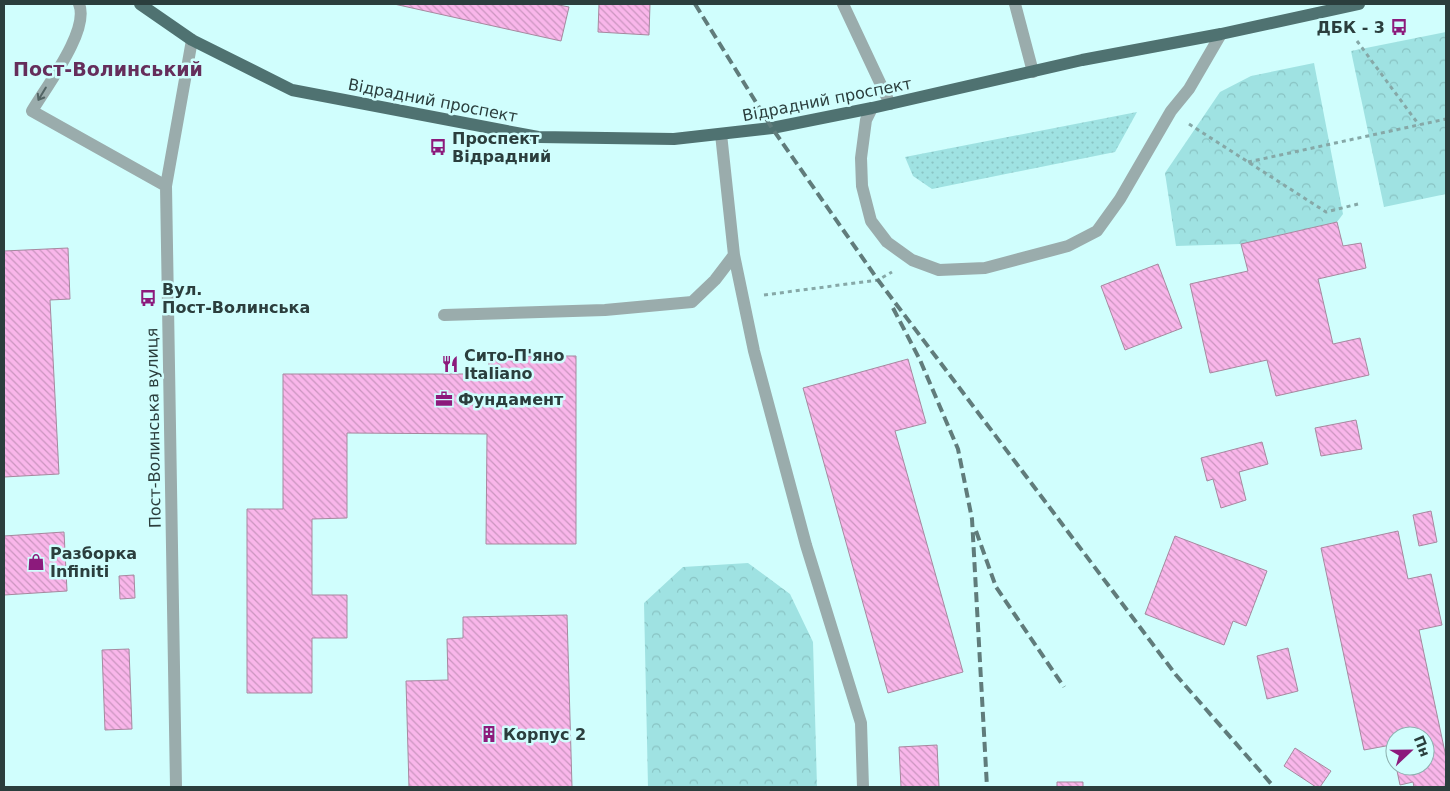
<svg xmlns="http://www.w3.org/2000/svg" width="1450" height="791" viewBox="0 0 1450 791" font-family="'DejaVu Sans',sans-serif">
<defs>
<pattern id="grass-dots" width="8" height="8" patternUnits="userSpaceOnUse" patternTransform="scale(1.25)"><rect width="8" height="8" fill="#9fe2e2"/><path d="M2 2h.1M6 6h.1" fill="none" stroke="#89c3c3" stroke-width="1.8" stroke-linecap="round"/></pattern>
<pattern id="forest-crowns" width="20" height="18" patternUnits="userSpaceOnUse" patternTransform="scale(1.25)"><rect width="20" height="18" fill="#9fe2e2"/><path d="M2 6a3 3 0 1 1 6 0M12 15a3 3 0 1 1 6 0" fill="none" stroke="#89c3c3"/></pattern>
<pattern id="building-back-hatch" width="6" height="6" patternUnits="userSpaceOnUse" patternTransform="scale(1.25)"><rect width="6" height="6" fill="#f9b6ea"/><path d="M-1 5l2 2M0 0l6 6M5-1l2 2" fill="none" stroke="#ca95bf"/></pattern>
</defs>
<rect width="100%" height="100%" fill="#d0fefd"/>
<path fill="url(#grass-dots)" d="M 1137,112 L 1115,152 L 932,189 L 913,176 L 905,157 Z"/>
<path fill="url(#forest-crowns)" d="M 1446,32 L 1446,194 L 1384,207 L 1351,51 Z
M 1314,63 L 1343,214 L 1337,222 L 1241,244 L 1176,246 L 1165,173 L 1220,92 L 1251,76 Z
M 748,563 L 790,594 L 813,642 L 817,787 L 648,787 L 644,603 L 683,567 Z"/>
<path fill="url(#building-back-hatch)" stroke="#a6899f" d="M 394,4 L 554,4 L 569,7 L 561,41 Z
M 599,4 L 650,4 L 649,35 L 598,32 Z
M 1337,222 L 1343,246 L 1361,243 L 1366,268 L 1318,279 L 1333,344 L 1360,338 L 1369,375 L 1276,396 L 1267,360 L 1210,373 L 1190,284 L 1248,271 L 1241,244 Z
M 68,248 L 70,299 L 50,300 L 59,474 L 4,477 L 4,251 Z
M 1158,264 L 1182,328 L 1125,350 L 1101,286 Z
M 489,356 L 576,356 L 576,544 L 486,544 L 487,434 L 347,433 L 347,518 L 312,519 L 312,595 L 347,595 L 347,638 L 312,638 L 312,693 L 247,693 L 247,509 L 283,509 L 283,374 L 489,374 Z
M 908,359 L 926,423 L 895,431 L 963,672 L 888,693 L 803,388 Z
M 1356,420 L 1362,449 L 1321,456 L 1315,428 Z
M 1262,442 L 1268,464 L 1239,472 L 1246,500 L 1221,508 L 1213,479 L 1207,481 L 1201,458 Z
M 1431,511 L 1437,542 L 1419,546 L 1413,515 Z
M 1398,531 L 1408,579 L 1431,574 L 1442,625 L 1419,630 L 1446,757 L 1446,786 L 1440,787 L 1414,787 L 1413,782 L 1400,785 L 1396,766 L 1425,766 L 1425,736 L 1395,736 L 1395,761 L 1391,745 L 1364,750 L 1321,548 Z
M 64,532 L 67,591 L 4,595 L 4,536 Z
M 1175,536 L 1267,571 L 1246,626 L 1233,621 L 1224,645 L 1145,614 Z
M 134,575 L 135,598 L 120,599 L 119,576 Z
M 567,615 L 572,787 L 409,787 L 406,681 L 448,680 L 447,639 L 463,638 L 463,617 Z
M 1288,648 L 1298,691 L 1267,699 L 1257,656 Z
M 129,649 L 132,729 L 105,730 L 102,650 Z
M 937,745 L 939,787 L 901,787 L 899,747 Z
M 1295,748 L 1331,771 L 1320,787 L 1316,787 L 1284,766 Z
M 1057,782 L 1083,782 L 1083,787 L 1057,787 Z"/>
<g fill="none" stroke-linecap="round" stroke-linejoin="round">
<path stroke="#86a8a7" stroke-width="3" stroke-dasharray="4 4" stroke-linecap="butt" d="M 1357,41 L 1419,125
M 1189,124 L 1326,212 L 1358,204
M 1248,162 L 1446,119
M 764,295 L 878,280 L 892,272"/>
<path stroke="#9aacac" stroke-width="12" d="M 79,4 C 90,30 46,87 32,111 L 166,186
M 843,4 L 890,104
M 1015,4 L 1033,72
M 872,108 L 866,120 L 861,158 L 862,186 L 871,221 L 887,242 L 912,260 L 939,270 L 985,268 L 1068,246 L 1097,231 L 1120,199 L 1171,111 L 1189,89 L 1221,34
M 721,134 L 734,255 L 754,351 L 806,545 L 861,723 L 863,787
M 444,315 L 605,310 L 692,302 L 715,280 L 734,255
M 176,787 L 166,186 L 192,40"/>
<path stroke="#4f7271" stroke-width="12" d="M 140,4 L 192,40 L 292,90 L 538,137 L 674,139 L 772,128 L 872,108 L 1082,60 L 1221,34 L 1359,4"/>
<path stroke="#607c7b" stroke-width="4" stroke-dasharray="10 5" stroke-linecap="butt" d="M 695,4 L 772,128 L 878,280 L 1176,675 L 1274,787
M 893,308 L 920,360 L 958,449 L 972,519 L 987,787
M 976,531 L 996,587 L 1064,687"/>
</g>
<defs><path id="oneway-shaft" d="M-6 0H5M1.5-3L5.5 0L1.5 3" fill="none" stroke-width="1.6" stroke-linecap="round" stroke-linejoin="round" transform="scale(1.25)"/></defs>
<use stroke="#526464" href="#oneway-shaft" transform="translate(42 94) rotate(121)"/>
<defs>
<g id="bus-bare" transform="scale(1.35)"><path d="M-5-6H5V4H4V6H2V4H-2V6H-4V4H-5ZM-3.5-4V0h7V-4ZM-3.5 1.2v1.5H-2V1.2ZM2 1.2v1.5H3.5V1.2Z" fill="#8c1a7c" stroke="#d0fefd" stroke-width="2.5" paint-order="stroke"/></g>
<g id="restaurant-bare" transform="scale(1.35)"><path d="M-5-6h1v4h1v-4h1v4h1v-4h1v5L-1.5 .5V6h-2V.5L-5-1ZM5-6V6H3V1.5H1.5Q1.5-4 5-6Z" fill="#8c1a7c" stroke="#d0fefd" stroke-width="2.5" paint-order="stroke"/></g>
<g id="office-bare" transform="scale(1.35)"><path d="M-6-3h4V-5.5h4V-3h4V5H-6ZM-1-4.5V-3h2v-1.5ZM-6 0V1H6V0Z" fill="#8c1a7c" stroke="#d0fefd" stroke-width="2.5" paint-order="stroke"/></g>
<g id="shop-bare" transform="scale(1.35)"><path d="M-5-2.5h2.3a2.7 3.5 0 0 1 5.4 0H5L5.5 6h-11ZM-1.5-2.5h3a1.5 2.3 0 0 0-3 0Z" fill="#8c1a7c" stroke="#d0fefd" stroke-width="2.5" paint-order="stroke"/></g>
<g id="building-bare" transform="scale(1.35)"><path d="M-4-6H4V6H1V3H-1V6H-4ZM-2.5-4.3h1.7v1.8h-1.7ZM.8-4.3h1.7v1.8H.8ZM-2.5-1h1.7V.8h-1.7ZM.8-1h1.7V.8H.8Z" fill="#8c1a7c" stroke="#d0fefd" stroke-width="2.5" paint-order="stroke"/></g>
</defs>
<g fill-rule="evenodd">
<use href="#bus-bare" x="1399" y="27"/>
<use href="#bus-bare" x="438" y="147"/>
<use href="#bus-bare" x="148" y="298"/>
<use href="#restaurant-bare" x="450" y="364"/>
<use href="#office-bare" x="444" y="399"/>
<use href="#shop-bare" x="36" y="562"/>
<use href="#building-bare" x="489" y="734"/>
</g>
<g text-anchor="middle" stroke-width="5" stroke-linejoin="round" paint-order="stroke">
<g font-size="16" font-weight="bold" fill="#2b3e3d" stroke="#d0fefd" text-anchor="start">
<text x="1385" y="33" text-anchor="end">ДБК - 3</text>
<text x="452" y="144">Проспект<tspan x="452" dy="18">Відрадний</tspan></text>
<text x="162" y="295">Вул.<tspan x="162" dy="18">Пост-Волинська</tspan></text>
<text x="464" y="361">Сито-П'яно<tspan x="464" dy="18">Italiano</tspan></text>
<text x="458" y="405">Фундамент</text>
<text x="50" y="559">Разборка<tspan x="50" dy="18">Infiniti</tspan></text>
<text x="503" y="740">Корпус 2</text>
</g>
<g font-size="16" fill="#2b3e3d" stroke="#d0fefd">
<text transform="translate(827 99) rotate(-11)" y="6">Відрадний проспект</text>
<text transform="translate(433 100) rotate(11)" y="6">Відрадний проспект</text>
<text transform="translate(153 428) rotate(-91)" y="6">Пост-Волинська вулиця</text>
</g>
<g font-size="19" font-weight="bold" fill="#652e5b" stroke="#d0fefd">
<text x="108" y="76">Пост-Волинський</text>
</g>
</g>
<rect width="1450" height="791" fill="none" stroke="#2b3e3d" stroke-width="10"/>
<g transform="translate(1410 751) rotate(68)"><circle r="24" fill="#d0fefd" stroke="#8eb1b0"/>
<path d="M0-4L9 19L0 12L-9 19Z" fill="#8c1a7c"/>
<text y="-8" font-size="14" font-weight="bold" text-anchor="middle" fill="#2b3e3d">Пн</text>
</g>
</svg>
